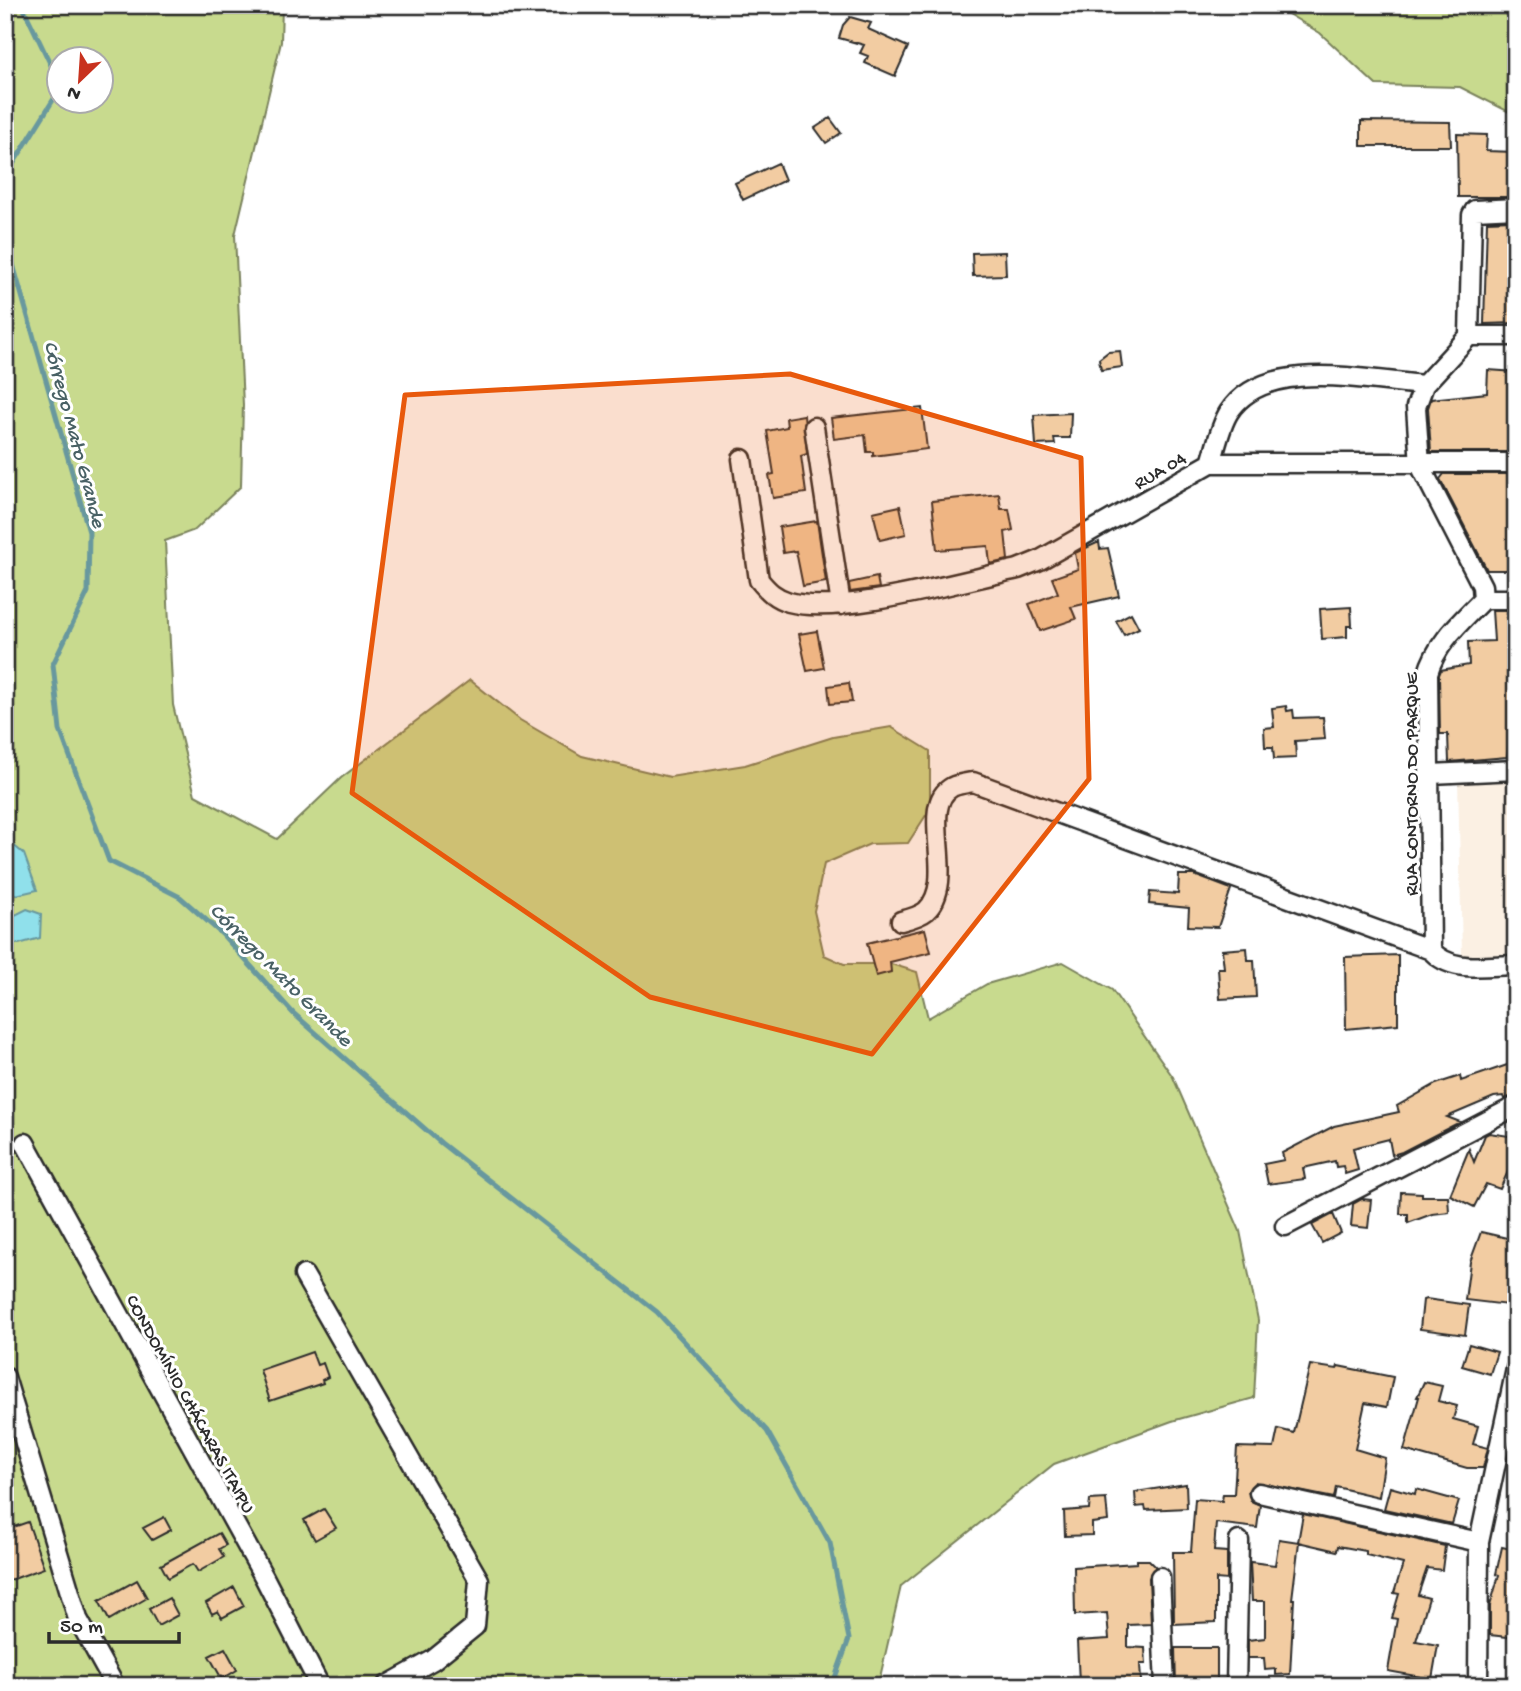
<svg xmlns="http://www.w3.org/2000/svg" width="1521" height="1691" viewBox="0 0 1521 1691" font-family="'Gochi Hand',sans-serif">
<rect width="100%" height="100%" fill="#fff"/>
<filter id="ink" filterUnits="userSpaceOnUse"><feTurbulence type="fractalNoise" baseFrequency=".0143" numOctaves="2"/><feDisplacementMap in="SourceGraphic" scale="14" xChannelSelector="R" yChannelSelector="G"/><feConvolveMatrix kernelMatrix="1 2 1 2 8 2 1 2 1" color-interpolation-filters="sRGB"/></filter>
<g filter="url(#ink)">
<path fill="#fbf0e3" d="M 1516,778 L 1516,956 L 1462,955 L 1458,780 Z"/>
<path fill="#c8da8e" stroke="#7a825c" stroke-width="2" fill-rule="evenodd" d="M 5,5 L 282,5 L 281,42 L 235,235 L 243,405 L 241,486 L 195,530 L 165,541 L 173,705 L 195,795 L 277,839 L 341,778 L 470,680 L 520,720 L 582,756 L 670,777 L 745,765 L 833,737 L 891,727 L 930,751 L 930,809 L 908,843 L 870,844 L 824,864 L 814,911 L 824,955 L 844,964 L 891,964 L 917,972 L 928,1018 L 987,984 L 1063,962 L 1112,990 L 1173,1077 L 1240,1231 L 1258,1320 L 1254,1398 L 1172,1421 L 1054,1464 L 901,1586 L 878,1686 L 5,1686 ZM 60,60 L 102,60 L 102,102 L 60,102 Z
M 1273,5 L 1516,5 L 1516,113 L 1515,115 L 1460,87 L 1376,85 L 1320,33 Z"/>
<path fill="#90e0eb" stroke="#68989e" stroke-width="2" d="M 5,838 L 24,854 L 37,890 L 16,895 L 5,889 Z
M 27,909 L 41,914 L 40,938 L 19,944 L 5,943 L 5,920 Z"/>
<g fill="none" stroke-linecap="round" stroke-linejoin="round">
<path stroke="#68989e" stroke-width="5" d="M 22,5 L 60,84
M 5,177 L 60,89
M 5,236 L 89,532 L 88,592 L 53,664 L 60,730 L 109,861 L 180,897 L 222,934 L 293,1013 L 441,1143 L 657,1312 L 767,1431 L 830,1543 L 849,1639 L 832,1686"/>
</g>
<path fill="#f2cca2" stroke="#2b2b2b" stroke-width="2" d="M 850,17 L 871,23 L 868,29 L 908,47 L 895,76 L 865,63 L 868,56 L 860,53 L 864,45 L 839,38 L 843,25 Z
M 830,118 L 841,133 L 826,143 L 815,128 Z
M 1361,121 L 1450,122 L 1451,146 L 1361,146 Z
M 1457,134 L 1487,135 L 1486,151 L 1515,152 L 1513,197 L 1458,197 Z
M 778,163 L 785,180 L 743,200 L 735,183 Z
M 1512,220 L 1516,222 L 1516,323 L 1484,324 L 1487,221 Z
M 1005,252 L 1006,275 L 973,276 L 972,253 Z
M 1120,351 L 1122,367 L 1101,370 L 1099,359 L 1108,352 Z
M 1488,370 L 1516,372 L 1516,448 L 1509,448 L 1509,452 L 1431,452 L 1428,408 L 1431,399 L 1487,393 Z
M 922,408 L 927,449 L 873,456 L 873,452 L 867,452 L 865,435 L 834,439 L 831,418 Z
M 1071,413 L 1070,438 L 1054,438 L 1055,444 L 1036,445 L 1034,415 Z
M 804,415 L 807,454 L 801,456 L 806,493 L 773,498 L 769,475 L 774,474 L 767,431 L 787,427 L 786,418 Z
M 1444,474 L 1509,474 L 1516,477 L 1516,566 L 1512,566 L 1512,570 L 1487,570 L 1440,479 Z
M 999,494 L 1001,509 L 1009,509 L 1013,530 L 1005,532 L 1008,560 L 990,564 L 988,546 L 937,550 L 932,501 Z
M 900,506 L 906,534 L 880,540 L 873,512 Z
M 817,521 L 826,582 L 803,586 L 796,551 L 783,553 L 779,527 Z
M 1099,542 L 1100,549 L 1108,548 L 1119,596 L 1071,607 L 1076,619 L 1040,631 L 1029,604 L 1058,593 L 1052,578 L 1078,569 L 1075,553 Z
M 877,577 L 879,588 L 850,592 L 849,583 Z
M 1351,607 L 1352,626 L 1347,626 L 1347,637 L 1322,639 L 1320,609 Z
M 1492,610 L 1516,610 L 1516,739 L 1512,740 L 1513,746 L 1509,746 L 1507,757 L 1449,762 L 1448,734 L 1440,734 L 1439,675 L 1441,670 L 1469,665 L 1468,642 L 1494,641 Z
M 1131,613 L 1139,628 L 1124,635 L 1116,621 Z
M 817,631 L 824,668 L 807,671 L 799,634 Z
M 849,683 L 852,702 L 830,704 L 828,686 Z
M 1286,706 L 1287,711 L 1293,710 L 1294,718 L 1323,717 L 1325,739 L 1295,741 L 1296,758 L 1274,759 L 1273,747 L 1265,747 L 1264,728 L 1274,727 L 1272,708 Z
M 1179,875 L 1194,875 L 1231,889 L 1218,927 L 1188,926 L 1189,908 L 1149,904 L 1150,892 L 1178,894 Z
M 925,929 L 931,952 L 890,962 L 891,972 L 876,976 L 867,943 Z
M 1247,948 L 1248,960 L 1254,960 L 1256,997 L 1220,999 L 1218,968 L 1224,968 L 1222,950 Z
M 1398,955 L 1398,1024 L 1346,1029 L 1345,957 Z
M 1516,1062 L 1516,1095 L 1504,1099 L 1503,1096 L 1494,1097 L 1447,1117 L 1460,1122 L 1402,1152 L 1392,1155 L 1389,1139 L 1353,1148 L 1358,1170 L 1345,1174 L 1343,1166 L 1336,1167 L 1335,1161 L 1303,1168 L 1305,1179 L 1268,1184 L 1264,1164 L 1284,1160 L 1282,1153 L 1334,1126 L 1399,1112 L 1397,1106 L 1436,1084 L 1460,1076 L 1461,1081 Z
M 1489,1133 L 1516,1137 L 1516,1168 L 1510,1167 L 1500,1189 L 1486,1184 L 1474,1207 L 1450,1195 L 1469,1149 L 1474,1162 L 1485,1135 Z
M 1401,1192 L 1422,1193 L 1422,1196 L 1448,1196 L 1449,1212 L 1432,1214 L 1408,1223 L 1408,1214 L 1400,1214 Z
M 1362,1199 L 1371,1200 L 1368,1228 L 1351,1226 L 1353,1204 Z
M 1333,1214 L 1341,1233 L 1322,1243 L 1312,1225 Z
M 1481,1232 L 1516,1240 L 1516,1306 L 1465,1300 L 1470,1262 Z
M 1426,1299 L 1469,1305 L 1465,1335 L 1420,1329 L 1423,1300 Z
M 1469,1344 L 1497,1352 L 1490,1374 L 1462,1366 Z
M 312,1352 L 317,1365 L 323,1363 L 328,1377 L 322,1380 L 323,1383 L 270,1401 L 260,1370 Z
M 1310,1365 L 1337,1369 L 1338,1366 L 1393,1377 L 1387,1407 L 1365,1403 L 1355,1449 L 1385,1458 L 1379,1497 L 1336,1487 L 1334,1498 L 1255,1482 L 1248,1491 L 1251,1501 L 1260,1505 L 1257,1528 L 1216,1523 L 1214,1551 L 1227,1552 L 1227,1580 L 1216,1579 L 1216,1622 L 1174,1624 L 1173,1552 L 1191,1552 L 1195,1499 L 1222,1501 L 1223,1494 L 1234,1494 L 1237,1447 L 1274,1448 L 1278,1429 L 1294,1433 Z
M 1424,1382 L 1442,1386 L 1438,1401 L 1457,1406 L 1453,1419 L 1478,1426 L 1473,1444 L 1488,1448 L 1483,1468 L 1467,1468 L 1404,1450 L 1419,1397 L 1417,1397 Z
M 1186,1484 L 1187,1508 L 1146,1510 L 1145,1506 L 1136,1507 L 1135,1492 Z
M 1390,1487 L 1415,1494 L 1416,1489 L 1459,1501 L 1452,1524 L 1384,1509 Z
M 1106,1499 L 1108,1521 L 1092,1523 L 1092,1535 L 1065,1536 L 1064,1511 L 1089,1509 L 1090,1500 Z
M 324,1509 L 336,1528 L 315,1540 L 304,1520 Z
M 1303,1514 L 1445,1546 L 1442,1570 L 1427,1568 L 1418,1595 L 1429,1598 L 1416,1641 L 1438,1645 L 1432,1679 L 1388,1671 L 1397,1619 L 1392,1618 L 1399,1594 L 1394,1593 L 1403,1564 L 1366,1555 L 1366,1551 L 1338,1546 L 1337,1551 L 1298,1542 Z
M 164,1517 L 171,1530 L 152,1540 L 143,1528 Z
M 28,1522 L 44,1568 L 5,1582 L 5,1530 Z
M 219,1533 L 226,1545 L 219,1549 L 224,1557 L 198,1572 L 193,1564 L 168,1578 L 161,1565 Z
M 1279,1539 L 1299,1542 L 1292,1599 L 1294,1599 L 1290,1674 L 1276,1675 L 1276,1669 L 1265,1670 L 1264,1658 L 1248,1658 L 1248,1640 L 1265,1638 L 1265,1601 L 1252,1601 L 1250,1562 L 1275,1565 Z
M 1502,1547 L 1516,1550 L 1516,1638 L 1490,1635 L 1490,1606 L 1499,1575 L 1496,1574 Z
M 1137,1560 L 1149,1560 L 1156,1567 L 1149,1578 L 1151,1624 L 1128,1625 L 1128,1647 L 1145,1648 L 1146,1664 L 1140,1664 L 1141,1681 L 1079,1683 L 1077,1641 L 1109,1639 L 1107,1613 L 1075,1615 L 1074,1567 L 1137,1563 Z
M 137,1580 L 147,1598 L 109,1620 L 99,1601 Z
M 234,1587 L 244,1606 L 222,1618 L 218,1611 L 212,1614 L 206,1603 Z
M 169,1598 L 178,1615 L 158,1626 L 149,1609 Z
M 225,1648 L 237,1670 L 222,1679 L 209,1656 Z
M 1175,1648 L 1217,1648 L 1217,1686 L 1176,1686 Z"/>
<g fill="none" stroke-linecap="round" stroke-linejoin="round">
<g stroke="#2b2b2b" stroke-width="23">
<path id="street" d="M 1469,336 L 1516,336
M 814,427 L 841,605
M 742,459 L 759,580 C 768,591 775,598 789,602 C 841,616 961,581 1018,569 L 1040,560 L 1211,463 L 1516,463
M 1211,463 C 1216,448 1220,426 1229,412 C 1265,356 1368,381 1424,385
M 1483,599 L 1516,599
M 1431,774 L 1516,770
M 901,921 C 909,919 920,916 926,911 C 959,880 917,806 952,787 C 958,784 967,783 973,782 L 1431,950
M 1431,950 L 1428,673 C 1436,643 1462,621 1483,599 L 1482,586 L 1420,465 L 1416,407 L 1424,385 L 1469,336 L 1472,215 L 1475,210 L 1516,208
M 1431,950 C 1451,974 1488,965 1516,965
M 25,1143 L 264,1577 L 320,1686
M 1285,1226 L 1516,1106
M 304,1275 L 479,1580 L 475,1626 L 433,1660 L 386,1686
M 5,1377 L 78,1619 L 115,1686
M 1259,1493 L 1479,1542
M 1160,1577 L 1165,1686
M 1236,1686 L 1239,1541
M 1478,1686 L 1479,1542 L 1516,1369"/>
</g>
<use href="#street" stroke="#fff" stroke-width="18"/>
</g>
</g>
<path fill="#e8590c" fill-opacity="0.2" stroke="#e8590c" stroke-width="5" stroke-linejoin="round" d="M 790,374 L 1081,458 L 1089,779 L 872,1054 L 650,997 L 352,793 L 405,395 Z"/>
<g text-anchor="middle" stroke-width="6" stroke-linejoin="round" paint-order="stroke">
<g font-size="19" fill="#2b2b2b" stroke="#fff">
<text transform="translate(1159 469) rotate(-30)" y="7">RUA 04</text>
<text transform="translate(1410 784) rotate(-90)" y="7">RUA CONTORNO DO PARQUE</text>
<text transform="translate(192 1403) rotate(61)" y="7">CONDOMÍNIO CHÁCARAS ITAIPU</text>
</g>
<g font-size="21" font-style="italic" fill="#496165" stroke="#fff">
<text transform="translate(76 434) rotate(75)" y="7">Córrego Mato Grande</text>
<text transform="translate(282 974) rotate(45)" y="7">Córrego Mato Grande</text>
</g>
</g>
<rect width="1521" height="1691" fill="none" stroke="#fff" stroke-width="28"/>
<rect x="14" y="14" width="1493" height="1663" fill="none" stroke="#2b2b2b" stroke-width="2.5" filter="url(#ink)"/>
<g transform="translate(80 80) rotate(205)"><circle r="33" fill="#ffffff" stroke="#aaaaaa" stroke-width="2"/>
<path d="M0-5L12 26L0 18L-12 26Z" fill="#c8321e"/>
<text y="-10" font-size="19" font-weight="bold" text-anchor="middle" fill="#2b2b2b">N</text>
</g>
<path d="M49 1632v10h130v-10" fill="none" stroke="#2b2b2b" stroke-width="3.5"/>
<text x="60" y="1632" font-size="21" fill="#2b2b2b" stroke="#ffffff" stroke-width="5" paint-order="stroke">50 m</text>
</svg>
